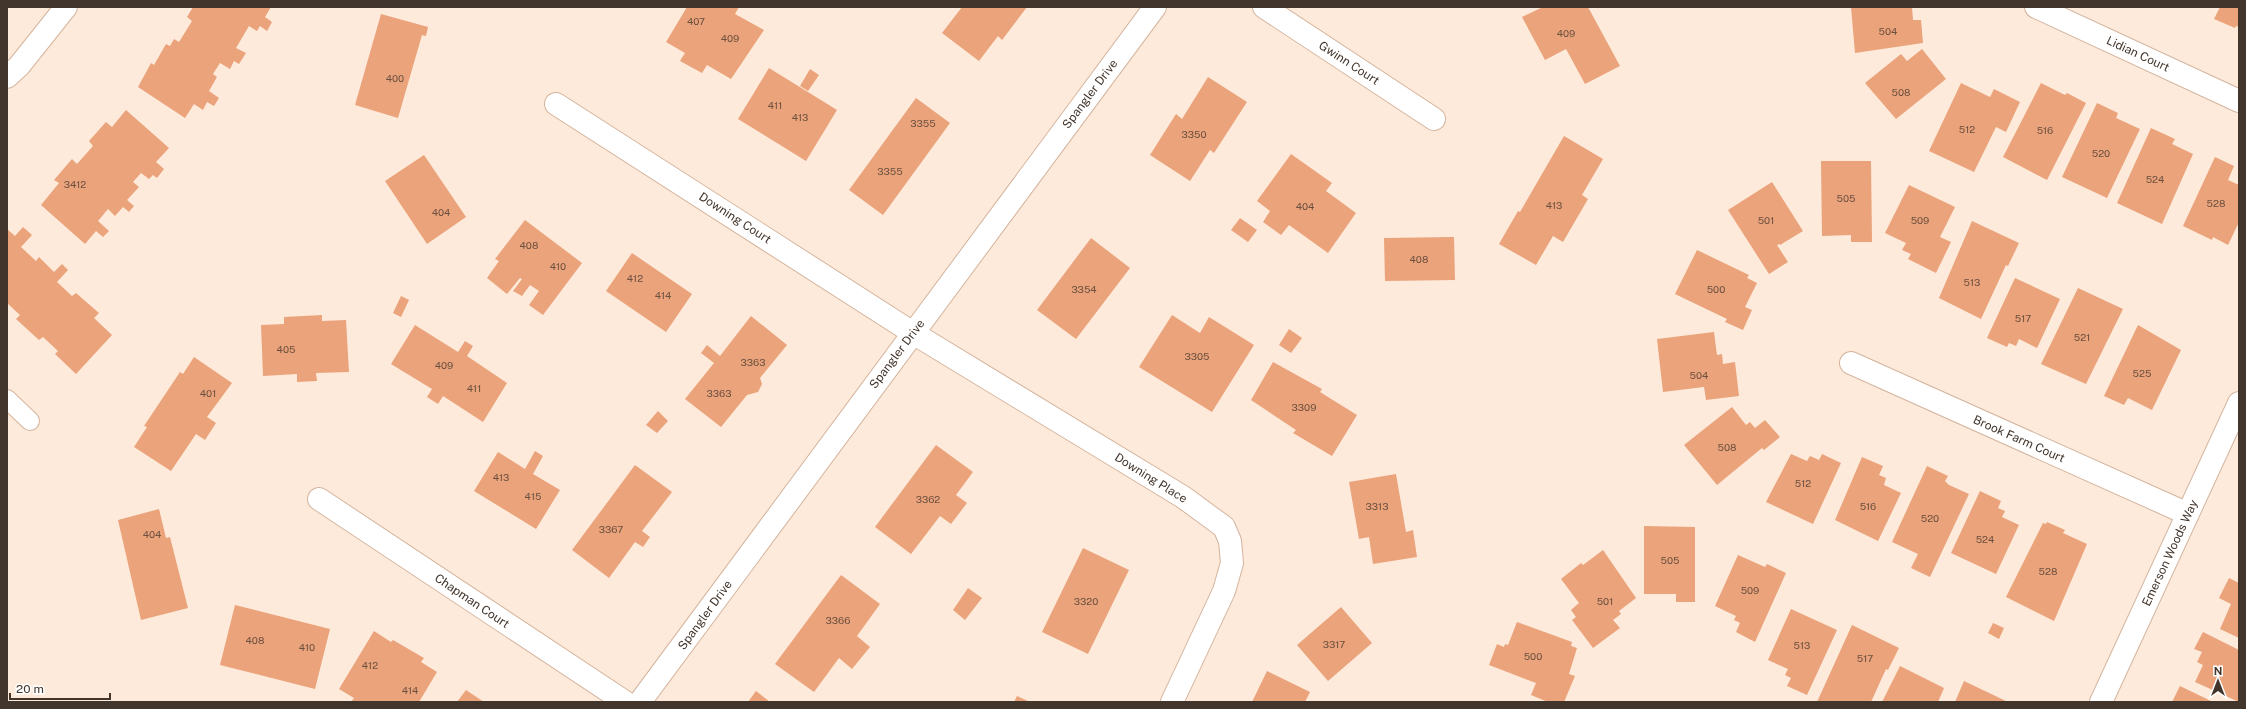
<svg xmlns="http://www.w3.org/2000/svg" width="2246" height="709" viewBox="0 0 2246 709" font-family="'Public Sans',sans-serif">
<rect width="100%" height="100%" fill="#feeadb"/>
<path fill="#eaa37a" d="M 193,7 L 271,7 L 265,17 L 272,22 L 267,31 L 260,26 L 257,31 L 249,26 L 236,48 L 246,53 L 239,64 L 234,61 L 230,69 L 220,63 L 213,74 L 217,77 L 209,91 L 219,98 L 214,106 L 207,102 L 203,110 L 194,104 L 185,118 L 138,87 L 151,63 L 154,65 L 166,44 L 170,46 L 174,39 L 179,42 L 192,21 L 187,17 Z
M 687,7 L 739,7 L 735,14 L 764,30 L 731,79 L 707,65 L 702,73 L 680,61 L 685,53 L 666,42 Z
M 962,7 L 1027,7 L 1002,40 L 998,36 L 979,61 L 942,33 Z
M 1543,7 L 1588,7 L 1620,66 L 1585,84 L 1566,49 L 1545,60 L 1522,17 Z
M 1851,7 L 1912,7 L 1913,20 L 1921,20 L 1923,43 L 1855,53 Z
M 2220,7 L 2239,7 L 2239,27 L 2236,26 L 2235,28 L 2214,19 Z
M 381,14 L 428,27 L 426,36 L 422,35 L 398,118 L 355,105 Z
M 1922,49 L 1946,79 L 1896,119 L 1865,83 L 1901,54 L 1907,61 Z
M 769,68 L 837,110 L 806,161 L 738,119 Z
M 810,69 L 819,75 L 808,91 L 800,86 Z
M 1208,77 L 1247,102 L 1214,153 L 1210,150 L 1190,181 L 1150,155 L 1176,114 L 1182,119 Z
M 1961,83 L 1990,97 L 1994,89 L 2020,102 L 2006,132 L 1996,127 L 1974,172 L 1929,151 Z
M 2041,83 L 2065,95 L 2067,93 L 2086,103 L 2047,180 L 2003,157 Z
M 916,98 L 950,123 L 883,215 L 849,190 Z
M 2097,103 L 2118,113 L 2116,118 L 2140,129 L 2107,198 L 2062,177 Z
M 126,110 L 169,148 L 156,162 L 164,169 L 157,178 L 153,175 L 149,179 L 141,173 L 133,182 L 139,187 L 127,200 L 134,206 L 129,212 L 123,207 L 115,216 L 108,209 L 98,221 L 109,231 L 103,237 L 96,231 L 85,244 L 41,205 L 59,183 L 54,180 L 72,159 L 77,164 L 93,146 L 89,141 L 106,122 L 112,127 Z
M 2151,128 L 2175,139 L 2172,144 L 2193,154 L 2162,224 L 2117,203 Z
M 1564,136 L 1603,159 L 1582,195 L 1588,199 L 1563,242 L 1553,236 L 1536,265 L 1499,244 L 1518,211 L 1520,212 Z
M 1291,154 L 1332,183 L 1326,191 L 1356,213 L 1328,253 L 1289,225 L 1281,235 L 1263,222 L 1270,211 L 1257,201 Z
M 424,155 L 466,217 L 427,244 L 385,181 Z
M 2215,157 L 2234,166 L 2228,180 L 2239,185 L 2239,222 L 2228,245 L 2213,237 L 2212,240 L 2183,226 Z
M 1821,161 L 1871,161 L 1872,242 L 1851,242 L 1851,235 L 1822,236 Z
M 1772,182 L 1803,231 L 1780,245 L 1780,244 L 1777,245 L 1788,262 L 1769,274 L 1728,210 Z
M 1909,185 L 1955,207 L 1940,237 L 1951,242 L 1936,273 L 1908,259 L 1911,254 L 1902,250 L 1906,243 L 1885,233 Z
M 1240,218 L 1257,230 L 1248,242 L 1231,230 Z
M 525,220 L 582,263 L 543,315 L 529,305 L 539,291 L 530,285 L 522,296 L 513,291 L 522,279 L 520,278 L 507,294 L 487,278 L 499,261 L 495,259 Z
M 1972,221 L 2019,243 L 2008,266 L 2006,265 L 1981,319 L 1939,298 Z
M 23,227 L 32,235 L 21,247 L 36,261 L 39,257 L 54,272 L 62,264 L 68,270 L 57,282 L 72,296 L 76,293 L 99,313 L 94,318 L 112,335 L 76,374 L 55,354 L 58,351 L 43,337 L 39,340 L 16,319 L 20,315 L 7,303 L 7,229 L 15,236 Z
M 1454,237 L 1455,280 L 1385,281 L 1384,238 Z
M 1091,238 L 1130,268 L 1076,339 L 1037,310 Z
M 1697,250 L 1749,275 L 1747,278 L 1757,283 L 1745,307 L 1752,310 L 1743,330 L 1725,322 L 1727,319 L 1675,294 Z
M 632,253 L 692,294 L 666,332 L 606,291 Z
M 2015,278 L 2060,299 L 2037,348 L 2019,339 L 2016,346 L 2009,343 L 2007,347 L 1987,338 Z
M 2078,288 L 2123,309 L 2086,384 L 2041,364 Z
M 401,296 L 409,300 L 401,317 L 393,313 Z
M 322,315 L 322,321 L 346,320 L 349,372 L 316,373 L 317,381 L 297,382 L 297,374 L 263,376 L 261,325 L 284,324 L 284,317 Z
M 1172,315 L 1200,333 L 1209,317 L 1254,345 L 1212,412 L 1139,367 Z
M 751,316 L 787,345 L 760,378 L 762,384 L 758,392 L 747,395 L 721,427 L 685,399 L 714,363 L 701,353 L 707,345 L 720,356 Z
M 415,325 L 458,352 L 465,341 L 473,346 L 467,356 L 507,383 L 483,422 L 443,396 L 438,404 L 427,397 L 432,389 L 391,364 Z
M 2138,325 L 2181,350 L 2152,410 L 2128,398 L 2124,405 L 2104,396 Z
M 1289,329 L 1302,338 L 1291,353 L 1279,345 Z
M 1714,332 L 1717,355 L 1722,354 L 1723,364 L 1735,362 L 1739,396 L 1706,400 L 1704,387 L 1663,392 L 1657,339 Z
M 194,357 L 232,383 L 207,417 L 216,423 L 205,440 L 196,434 L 171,471 L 134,447 L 147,427 L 144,426 L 180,372 L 183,374 Z
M 1273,362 L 1322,389 L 1320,392 L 1357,415 L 1332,456 L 1293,433 L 1296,430 L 1251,400 Z
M 1732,407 L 1746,425 L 1750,422 L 1755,428 L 1765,420 L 1780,437 L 1764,450 L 1762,448 L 1717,485 L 1684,445 Z
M 658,411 L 668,421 L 657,433 L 646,425 Z
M 936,445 L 973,472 L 956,495 L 967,503 L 951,524 L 940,516 L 911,554 L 875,527 Z
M 535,451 L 543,456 L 533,474 L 560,490 L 536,529 L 474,491 L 498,452 L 525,469 Z
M 1791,454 L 1807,461 L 1810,456 L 1819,460 L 1822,454 L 1841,463 L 1813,524 L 1766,502 Z
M 1862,457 L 1883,466 L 1879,475 L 1886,478 L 1884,485 L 1901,493 L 1878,541 L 1835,520 Z
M 635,465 L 672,492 L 642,531 L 650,537 L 643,547 L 635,542 L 609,578 L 572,550 Z
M 1927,466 L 1948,476 L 1945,481 L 1949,485 L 1969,494 L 1930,577 L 1911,568 L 1918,554 L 1892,542 Z
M 1396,474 L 1406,532 L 1413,530 L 1417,557 L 1373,564 L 1369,537 L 1359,539 L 1349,482 Z
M 1980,491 L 2001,501 L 1998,508 L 2005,511 L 2002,517 L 2019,525 L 1996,574 L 1951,553 Z
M 159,509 L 166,538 L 170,537 L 188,608 L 141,620 L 118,520 Z
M 2047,522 L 2065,530 L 2063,533 L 2087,544 L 2054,621 L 2006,597 L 2043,523 L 2046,524 Z
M 1644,526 L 1695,527 L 1695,602 L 1676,602 L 1676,594 L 1644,594 Z
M 1083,548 L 1129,570 L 1088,654 L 1042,632 Z
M 1603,550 L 1636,598 L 1619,611 L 1621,614 L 1613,620 L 1620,628 L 1593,648 L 1572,620 L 1576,617 L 1571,610 L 1579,603 L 1561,579 L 1581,563 L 1583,565 Z
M 1738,555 L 1765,567 L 1767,564 L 1786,573 L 1755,642 L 1736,632 L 1740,623 L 1734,620 L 1736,616 L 1715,606 Z
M 841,575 L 880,604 L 857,636 L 870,647 L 852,669 L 839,658 L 814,692 L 775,664 Z
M 2229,578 L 2239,583 L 2239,638 L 2220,629 L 2231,604 L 2219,598 Z
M 968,588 L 982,598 L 965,620 L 953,610 Z
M 235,605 L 330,629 L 315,689 L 220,665 Z
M 1341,607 L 1372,643 L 1328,681 L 1297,645 Z
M 1791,609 L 1837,630 L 1807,695 L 1787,686 L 1791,678 L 1785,675 L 1788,669 L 1768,660 Z
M 1517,622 L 1572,642 L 1571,646 L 1577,648 L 1569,674 L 1575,676 L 1564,702 L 1548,702 L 1531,695 L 1536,683 L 1489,665 L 1497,644 L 1504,647 L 1505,644 L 1508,645 Z
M 1993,623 L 2004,628 L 1999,639 L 1988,633 Z
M 1852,625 L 1899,648 L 1888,670 L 1886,669 L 1871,702 L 1817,702 Z
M 374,631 L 391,642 L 393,640 L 424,658 L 421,662 L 437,672 L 419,702 L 351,702 L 354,698 L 339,689 Z
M 2203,632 L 2239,650 L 2239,702 L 2195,682 L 2203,665 L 2197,662 L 2202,652 L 2194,649 Z
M 1900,666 L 1944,688 L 1938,702 L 1882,702 Z
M 1267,671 L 1310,692 L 1305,702 L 1252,702 Z
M 1964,681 L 2008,702 L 1955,702 Z
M 2180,686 L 2213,702 L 2172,702 Z
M 466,690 L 484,702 L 457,702 Z
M 756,691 L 770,702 L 748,702 Z
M 1017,696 L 1030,702 L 1014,702 Z"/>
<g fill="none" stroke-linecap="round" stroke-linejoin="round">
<g stroke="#d4b49d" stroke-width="20">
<path id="lane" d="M 7,399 L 30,421"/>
</g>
<g stroke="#d4b49d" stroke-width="24">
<path id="street" d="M 1264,7 L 1434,119
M 2036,7 L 2239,101
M 7,77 L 19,66 L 66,7
M 556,104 L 913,333 L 1183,497 L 1224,527 L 1230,541 L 1232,563 L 1224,591 L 1172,702
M 1851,363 L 2188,514
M 319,499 L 625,702
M 640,702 L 1155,7
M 2101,702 L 2239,403"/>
</g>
<use href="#lane" stroke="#fff" stroke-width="18"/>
<use href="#street" stroke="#fff" stroke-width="22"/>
</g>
<g text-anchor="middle" stroke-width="3" stroke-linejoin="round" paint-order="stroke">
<g font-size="10" fill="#6c5040">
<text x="696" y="25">407</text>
<text x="1888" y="35">504</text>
<text x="1566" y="37">409</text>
<text x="730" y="42">409</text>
<text x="395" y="82">400</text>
<text x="1901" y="96">508</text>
<text x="775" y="109">411</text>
<text x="800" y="121">413</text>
<text x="923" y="127">3355</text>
<text x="1967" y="133">512</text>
<text x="2045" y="134">516</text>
<text x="1194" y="138">3350</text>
<text x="2101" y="157">520</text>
<text x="890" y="175">3355</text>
<text x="2155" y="183">524</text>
<text x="75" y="188">3412</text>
<text x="1846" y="202">505</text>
<text x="2216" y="207">528</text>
<text x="1554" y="209">413</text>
<text x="1305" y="210">404</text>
<text x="441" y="216">404</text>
<text x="1766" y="224">501</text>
<text x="1920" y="224">509</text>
<text x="529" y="249">408</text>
<text x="1419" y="263">408</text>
<text x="558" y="270">410</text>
<text x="635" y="282">412</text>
<text x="1972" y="286">513</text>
<text x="1084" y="293">3354</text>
<text x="1716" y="293">500</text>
<text x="663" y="299">414</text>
<text x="2023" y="322">517</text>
<text x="2082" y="341">521</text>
<text x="286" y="353">405</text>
<text x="1197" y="360">3305</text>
<text x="753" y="366">3363</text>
<text x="444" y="369">409</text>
<text x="2142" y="377">525</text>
<text x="1699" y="379">504</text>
<text x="474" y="392">411</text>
<text x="208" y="397">401</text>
<text x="719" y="397">3363</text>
<text x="1304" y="411">3309</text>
<text x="1727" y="451">508</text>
<text x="501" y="481">413</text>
<text x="1803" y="487">512</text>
<text x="533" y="500">415</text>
<text x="928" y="503">3362</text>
<text x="1377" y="510">3313</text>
<text x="1868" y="510">516</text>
<text x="1930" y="522">520</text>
<text x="611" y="533">3367</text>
<text x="152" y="538">404</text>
<text x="1985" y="543">524</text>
<text x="1670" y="564">505</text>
<text x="2048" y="575">528</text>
<text x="1750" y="594">509</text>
<text x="1086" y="605">3320</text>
<text x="1605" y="605">501</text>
<text x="838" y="624">3366</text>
<text x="255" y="644">408</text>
<text x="1334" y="648">3317</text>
<text x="1802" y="649">513</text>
<text x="307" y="651">410</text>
<text x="1533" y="660">500</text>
<text x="1865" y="662">517</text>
<text x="370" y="669">412</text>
<text x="410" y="694">414</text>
</g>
<g font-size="12" fill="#42352c" stroke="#fff">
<text transform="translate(2138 54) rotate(25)" y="4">Lidian Court</text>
<text transform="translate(1349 63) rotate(33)" y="4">Gwinn Court</text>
<text transform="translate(1090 94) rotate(-53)" y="4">Spangler Drive</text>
<text transform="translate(735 218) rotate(33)" y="4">Downing Court</text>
<text transform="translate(897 354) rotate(-53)" y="4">Spangler Drive</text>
<text transform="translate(2019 439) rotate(24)" y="4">Brook Farm Court</text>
<text transform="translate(1151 478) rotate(32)" y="4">Downing Place</text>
<text transform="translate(2170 553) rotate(-65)" y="4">Emerson Woods Way</text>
<text transform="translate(472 601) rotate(34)" y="4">Chapman Court</text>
<text transform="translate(705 615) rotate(-54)" y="4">Spangler Drive</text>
</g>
</g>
<rect width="2246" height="709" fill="none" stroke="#42352c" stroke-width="16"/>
<g transform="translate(2218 681)" stroke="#ffffff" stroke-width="3" paint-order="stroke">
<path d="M0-3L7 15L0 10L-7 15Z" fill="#42352c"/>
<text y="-6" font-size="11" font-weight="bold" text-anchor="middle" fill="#42352c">N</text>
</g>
<path d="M10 693v6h100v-6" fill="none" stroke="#42352c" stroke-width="2"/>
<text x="16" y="693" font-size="12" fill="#42352c" stroke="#ffffff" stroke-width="3" paint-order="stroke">20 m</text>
</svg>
